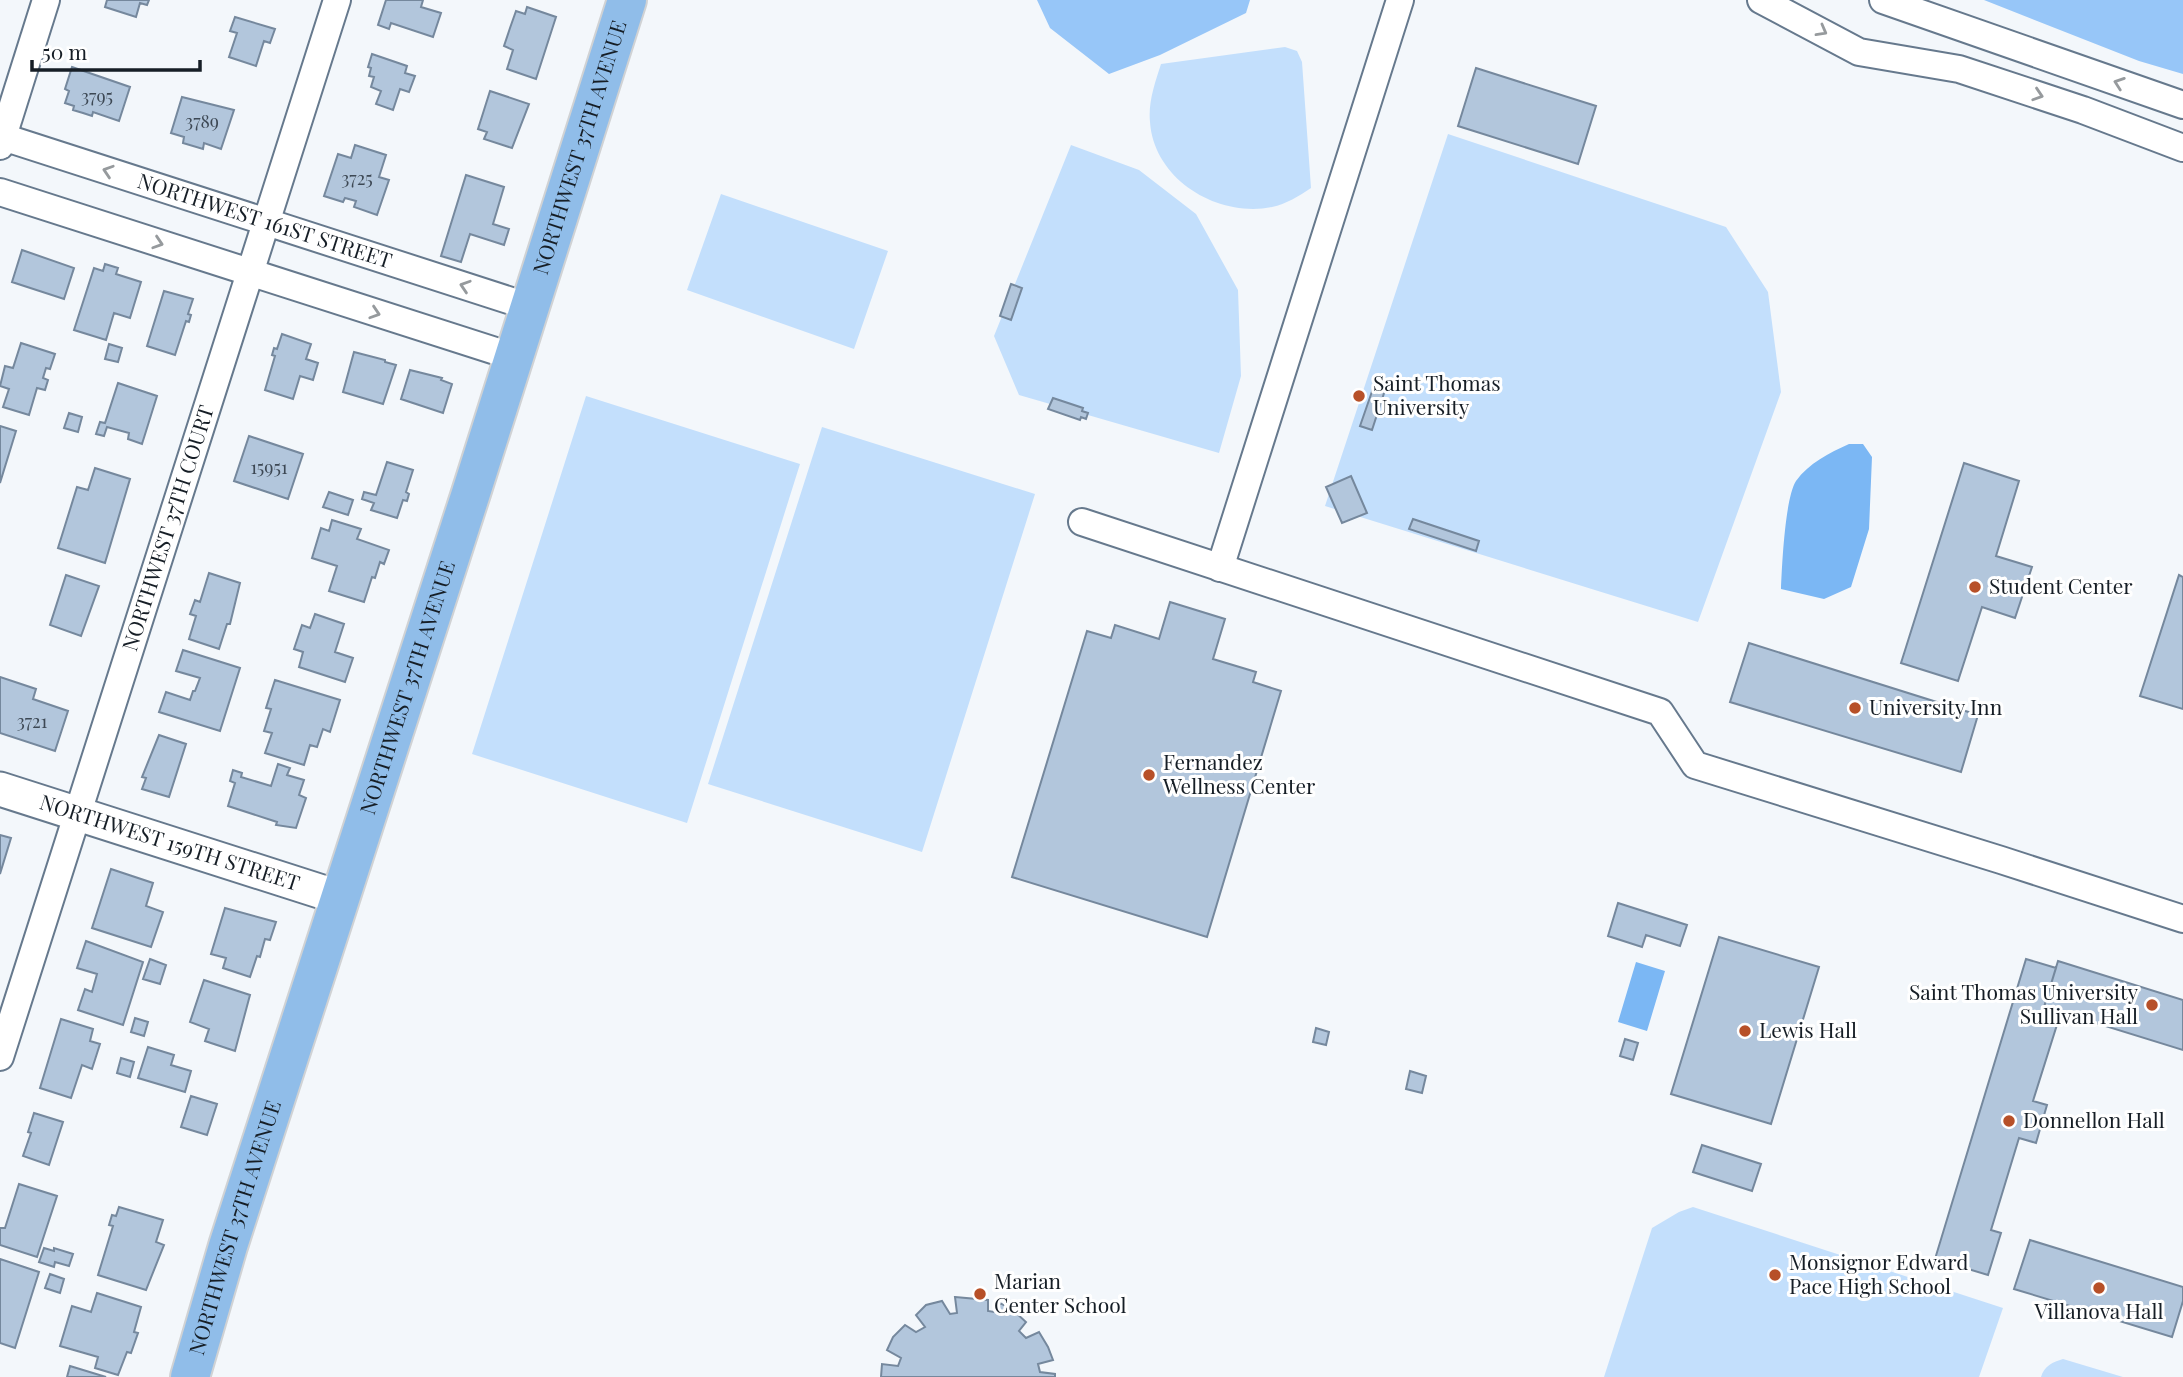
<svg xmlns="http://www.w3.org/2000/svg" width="2183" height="1377" viewBox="0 0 2183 1377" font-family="'Playfair Display',serif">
<rect width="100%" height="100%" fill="#f3f7fb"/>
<path fill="#c3dffc" d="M 1285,47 L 1297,51 L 1302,62 L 1311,188 C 1299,196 1286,204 1272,207 C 1218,218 1154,180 1150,122 C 1148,102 1155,83 1161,64 Z
M 1448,134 L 1726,227 L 1768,292 L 1781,392 L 1698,622 L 1325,506 Z
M 1071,145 L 1139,170 L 1196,214 L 1238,290 L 1241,376 L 1219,453 L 1019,395 L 994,336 Z
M 721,194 L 888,251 L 854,349 L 687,290 Z
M 586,396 L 800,464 L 687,823 L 472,754 Z
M 822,427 L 1035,494 L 922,852 L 708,784 Z
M 1693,1207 L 2003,1308 L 1979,1377 L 1604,1377 L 1652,1228 L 1679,1212 Z
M 2063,1359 L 2123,1377 L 2041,1377 C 2044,1366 2053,1362 2063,1359 Z"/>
<path fill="#97c6f8" d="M 1037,0 L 1250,0 L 1246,13 L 1160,55 L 1109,74 L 1050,28 Z
M 1984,0 L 2183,0 L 2183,74 L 2139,61 Z"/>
<path fill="#7bb7f4" d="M 1849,444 L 1863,444 L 1872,457 L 1869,529 L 1851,587 L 1824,599 L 1781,589 C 1782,566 1785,498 1796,481 C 1809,463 1829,453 1849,444 Z
M 1636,962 L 1665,971 L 1647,1031 L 1618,1022 Z"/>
<path fill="#b2c6dc" stroke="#75889d" stroke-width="2" d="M 107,0 L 149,0 L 147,5 L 140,3 L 136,17 L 105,7 Z
M 386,0 L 423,0 L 421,7 L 441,13 L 433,37 L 391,23 L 389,29 L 378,25 Z
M 527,7 L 556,17 L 536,79 L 507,69 L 513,50 L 504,46 L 510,28 L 516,11 L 525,14 Z
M 235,17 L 275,29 L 270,43 L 264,41 L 256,66 L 229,57 L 237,33 L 230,31 Z
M 372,54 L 407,66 L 405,73 L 415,76 L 409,92 L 400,89 L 393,110 L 376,104 L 381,91 L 371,87 L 374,77 L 369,76 L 371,68 L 368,67 Z
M 72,67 L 130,87 L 119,121 L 93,112 L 92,116 L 83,113 L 73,110 L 74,106 L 65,103 L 69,91 L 65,89 Z
M 1476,68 L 1596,106 L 1578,164 L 1458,126 Z
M 490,91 L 529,104 L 512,148 L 484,139 L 487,132 L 478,129 Z
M 182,97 L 234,110 L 221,149 L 204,143 L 203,149 L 183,143 L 184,137 L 171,133 Z
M 355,145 L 386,155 L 379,177 L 389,180 L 377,215 L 354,207 L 356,201 L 345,198 L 343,202 L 324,196 L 338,154 L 351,158 Z
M 466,175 L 504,187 L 493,224 L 509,229 L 504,245 L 470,234 L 461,262 L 441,256 Z
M 22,250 L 74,268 L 64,299 L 12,282 Z
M 105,264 L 118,268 L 116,274 L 141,282 L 130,318 L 114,313 L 106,340 L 74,330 L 94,268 L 103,271 Z
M 1011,284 L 1022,288 L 1011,320 L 1000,316 Z
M 164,291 L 193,299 L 188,314 L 191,315 L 189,322 L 186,321 L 175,355 L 147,346 Z
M 282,334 L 311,344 L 306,359 L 318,363 L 313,380 L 300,376 L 293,399 L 265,390 L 275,356 L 272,355 L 274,348 L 277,349 Z
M 21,343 L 55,354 L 50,369 L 46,368 L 43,378 L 48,380 L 45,390 L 37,388 L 29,415 L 3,407 L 9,389 L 0,386 L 5,366 L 13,368 Z
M 109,344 L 122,348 L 118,362 L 105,359 Z
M 354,352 L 385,360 L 385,362 L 396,365 L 383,404 L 343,392 Z
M 410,370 L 442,378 L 441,380 L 452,384 L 443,413 L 401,399 Z
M 1376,380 L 1387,384 L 1372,430 L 1360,426 Z
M 118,383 L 157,396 L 142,444 L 128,439 L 129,433 L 107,427 L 104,436 L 96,434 L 100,422 L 105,423 Z
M 1053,398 L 1083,408 L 1082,411 L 1088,413 L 1086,419 L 1081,417 L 1080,420 L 1048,409 Z
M 69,413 L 82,417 L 78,432 L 64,428 Z
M 0,426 L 16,431 L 0,483 Z
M 249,436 L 303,454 L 288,499 L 234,481 Z
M 387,462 L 413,470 L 406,492 L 409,494 L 407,501 L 403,500 L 397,518 L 371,510 L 374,503 L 362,499 L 364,492 L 376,495 Z
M 1964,463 L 2019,481 L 1996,556 L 2032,567 L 2015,618 L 1982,607 L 1958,681 L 1901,663 Z
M 95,468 L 130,479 L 105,563 L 58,548 L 77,487 L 88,490 Z
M 1351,476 L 1367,513 L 1342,523 L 1326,487 Z
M 329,492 L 353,500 L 348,515 L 323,507 Z
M 1413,519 L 1479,541 L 1476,551 L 1409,529 Z
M 332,520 L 361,529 L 357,539 L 389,550 L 384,564 L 380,562 L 375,578 L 372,577 L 364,602 L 329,591 L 337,566 L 312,558 L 321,528 L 329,531 Z
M 209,573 L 240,583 L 230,624 L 227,624 L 219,649 L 189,639 L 196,616 L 190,614 L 195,600 L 200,602 Z
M 66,575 L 99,586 L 81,636 L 50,625 Z
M 2179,575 L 2183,577 L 2183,709 L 2140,696 Z
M 1170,602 L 1225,619 L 1213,659 L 1256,672 L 1253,682 L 1281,691 L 1207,937 L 1012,877 L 1087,631 L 1111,638 L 1115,625 L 1159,639 Z
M 315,614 L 344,624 L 335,652 L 353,658 L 345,682 L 299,667 L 303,652 L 294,649 L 302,625 L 310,628 Z
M 1749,643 L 1978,715 L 1961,772 L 1730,702 Z
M 183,650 L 240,668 L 220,731 L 159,712 L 166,692 L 190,700 L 193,691 L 195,691 L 200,678 L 176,671 Z
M 0,677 L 36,689 L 33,699 L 68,711 L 55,751 L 0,733 Z
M 275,680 L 340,700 L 330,732 L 323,729 L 317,747 L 310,745 L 304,765 L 265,753 L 272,733 L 264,731 L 271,709 L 266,708 Z
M 159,735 L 186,744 L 169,797 L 142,789 L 146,778 L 142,777 Z
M 278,764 L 290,768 L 287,775 L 304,780 L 299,795 L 306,798 L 296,828 L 276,825 L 277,822 L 228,806 L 235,783 L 230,781 L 233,770 L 242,773 L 241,777 L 271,786 Z
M 0,835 L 11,838 L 0,874 Z
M 111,869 L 153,883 L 146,906 L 163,912 L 151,947 L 92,928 Z
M 1618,903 L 1687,925 L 1680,946 L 1646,935 L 1642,947 L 1608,936 Z
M 225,908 L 276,922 L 270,940 L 265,939 L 260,957 L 257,956 L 250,977 L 223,968 L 226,958 L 211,954 Z
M 1719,937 L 1819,967 L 1771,1124 L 1671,1094 Z
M 86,941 L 143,962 L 123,1025 L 78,1010 L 85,989 L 92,992 L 97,974 L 77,968 Z
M 150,959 L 166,965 L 160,984 L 143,979 Z
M 2026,959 L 2056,968 L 2044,1007 L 2061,1012 L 2033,1101 L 2047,1105 L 2036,1143 L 2019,1138 L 1991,1230 L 2001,1233 L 1988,1275 L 1935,1259 Z
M 2058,961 L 2183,1000 L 2183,1050 L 2044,1007 Z
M 204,980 L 250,995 L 235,1051 L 205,1041 L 209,1029 L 190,1022 Z
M 135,1018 L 148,1022 L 144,1036 L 131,1032 Z
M 61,1019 L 93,1029 L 90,1041 L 100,1044 L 92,1069 L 82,1065 L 71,1098 L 40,1088 Z
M 1316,1028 L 1329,1032 L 1326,1045 L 1313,1042 Z
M 1625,1039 L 1638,1043 L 1633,1060 L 1620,1056 Z
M 148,1047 L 174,1055 L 171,1065 L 191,1071 L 185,1092 L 138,1078 Z
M 121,1058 L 134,1062 L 130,1077 L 117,1073 Z
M 1410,1071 L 1426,1076 L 1422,1093 L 1406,1089 Z
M 191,1096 L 217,1104 L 207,1135 L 181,1127 Z
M 34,1113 L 63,1122 L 49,1165 L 23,1156 L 31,1133 L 28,1132 Z
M 1702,1145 L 1761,1164 L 1752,1191 L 1693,1172 Z
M 19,1184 L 57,1196 L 37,1257 L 0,1245 L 0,1228 L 5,1228 Z
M 119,1207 L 163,1220 L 156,1242 L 164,1245 L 146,1290 L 98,1275 L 113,1226 L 109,1225 L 112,1215 L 116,1216 Z
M 2030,1240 L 2183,1287 L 2183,1301 L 2172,1337 L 2014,1289 Z
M 44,1248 L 54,1251 L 54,1248 L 73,1254 L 69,1266 L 55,1262 L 54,1267 L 39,1262 Z
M 0,1259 L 39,1272 L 15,1348 L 0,1343 Z
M 50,1274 L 64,1279 L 60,1293 L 45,1288 Z
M 97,1293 L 141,1307 L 134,1332 L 138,1333 L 131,1353 L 127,1352 L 118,1375 L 95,1368 L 98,1357 L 60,1346 L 72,1306 L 91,1312 Z
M 955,1297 L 988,1300 L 988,1311 L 994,1312 L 1000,1303 L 1014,1311 L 1026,1322 L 1019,1331 L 1026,1338 L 1039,1332 L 1048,1347 L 1053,1360 L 1038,1364 L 1040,1372 L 1055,1374 L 1055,1377 L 881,1377 L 882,1364 L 898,1366 L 901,1358 L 887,1350 L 893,1337 L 905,1325 L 916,1332 L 925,1327 L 916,1315 L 926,1305 L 942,1301 L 950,1314 L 957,1313 Z
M 70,1366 L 106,1377 L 67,1377 Z"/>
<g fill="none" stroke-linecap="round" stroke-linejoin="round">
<g stroke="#66798d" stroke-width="30">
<g id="minor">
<path d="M 1761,0 L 1859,52 L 1959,69 L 2083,110 L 2183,148"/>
<path d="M 1883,0 L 2183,105"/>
<path id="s1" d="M 0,136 L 530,307"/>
<path d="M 0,146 L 46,0"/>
<path d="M 0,192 L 514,357"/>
<path d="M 1082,522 L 1660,712 L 1695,765 L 2001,860 L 2183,919"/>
<path d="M 1220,568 L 1400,0"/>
<path id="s2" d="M 0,1057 L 337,0"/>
</g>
</g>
<g stroke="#66798d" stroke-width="37">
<g id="tertiary">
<path id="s3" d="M 0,789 L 341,898"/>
</g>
</g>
<g stroke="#d0d2d4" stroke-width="42">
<g id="primary">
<path id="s4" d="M 190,1377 L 228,1246 L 471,493 L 627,0"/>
</g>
</g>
<use href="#minor" stroke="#fff" stroke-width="26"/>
<use href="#tertiary" stroke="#fff" stroke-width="33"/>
<use href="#primary" stroke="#90bde9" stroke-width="38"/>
</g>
<defs><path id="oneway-chevron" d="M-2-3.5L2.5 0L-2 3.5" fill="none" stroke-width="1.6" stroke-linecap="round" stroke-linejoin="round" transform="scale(1.75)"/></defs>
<g stroke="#969a9d">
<use href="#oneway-chevron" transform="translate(1822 31) rotate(29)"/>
<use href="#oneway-chevron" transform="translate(2119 83) rotate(-161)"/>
<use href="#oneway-chevron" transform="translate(2038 95) rotate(18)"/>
<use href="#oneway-chevron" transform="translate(108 171) rotate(-162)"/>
<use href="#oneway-chevron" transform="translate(158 243) rotate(18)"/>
<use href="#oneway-chevron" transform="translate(465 286) rotate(-162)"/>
<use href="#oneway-chevron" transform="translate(375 313) rotate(18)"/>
</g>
<g fill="#b75028" stroke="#fff" stroke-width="2.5">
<circle cx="1359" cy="396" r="7"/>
<circle cx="1975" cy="587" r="7"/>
<circle cx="1855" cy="708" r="7"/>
<circle cx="1149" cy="775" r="7"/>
<circle cx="2152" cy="1005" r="7"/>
<circle cx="1745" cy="1031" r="7"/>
<circle cx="2009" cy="1121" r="7"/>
<circle cx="1775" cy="1275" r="7"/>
<circle cx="2099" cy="1288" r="7"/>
<circle cx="980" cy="1294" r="7"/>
</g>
<g text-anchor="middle" stroke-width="6" stroke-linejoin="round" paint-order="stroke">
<g font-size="18" fill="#3d4854">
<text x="97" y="103">3795</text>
<text x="202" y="128">3789</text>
<text x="357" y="185">3725</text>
<text x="269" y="474">15951</text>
<text x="32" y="728">3721</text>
</g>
<g font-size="21" fill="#161e26" stroke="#fff">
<text dy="7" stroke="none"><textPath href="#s4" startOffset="1290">NORTHWEST 37TH AVENUE</textPath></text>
<text dy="7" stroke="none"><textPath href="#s1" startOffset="278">NORTHWEST 161ST STREET</textPath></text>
<text dy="7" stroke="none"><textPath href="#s2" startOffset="555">NORTHWEST 37TH COURT</textPath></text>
<text dy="7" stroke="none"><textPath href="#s4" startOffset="723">NORTHWEST 37TH AVENUE</textPath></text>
<text dy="7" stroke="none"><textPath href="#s3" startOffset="178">NORTHWEST 159TH STREET</textPath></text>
<text dy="7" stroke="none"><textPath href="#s4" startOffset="156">NORTHWEST 37TH AVENUE</textPath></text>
</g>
<g font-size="21" fill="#161e26" stroke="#fff" text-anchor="start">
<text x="1373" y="391">Saint Thomas<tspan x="1373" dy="24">University</tspan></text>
<text x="1989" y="594">Student Center</text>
<text x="1869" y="715">University Inn</text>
<text x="1163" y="770">Fernandez<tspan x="1163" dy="24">Wellness Center</tspan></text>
<text x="2138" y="1000" text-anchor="end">Saint Thomas University<tspan x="2138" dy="24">Sullivan Hall</tspan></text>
<text x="1759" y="1038">Lewis Hall</text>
<text x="2023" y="1128">Donnellon Hall</text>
<text x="1789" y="1270">Monsignor Edward<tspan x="1789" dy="24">Pace High School</tspan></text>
<text x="994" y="1289">Marian<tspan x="994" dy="24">Center School</tspan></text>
<text x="2099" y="1319" text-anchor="middle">Villanova Hall</text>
</g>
</g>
<path d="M32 60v10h168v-10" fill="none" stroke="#161e26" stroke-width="3.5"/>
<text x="42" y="60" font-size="21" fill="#161e26" stroke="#ffffff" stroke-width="5" paint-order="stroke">50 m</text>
</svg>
